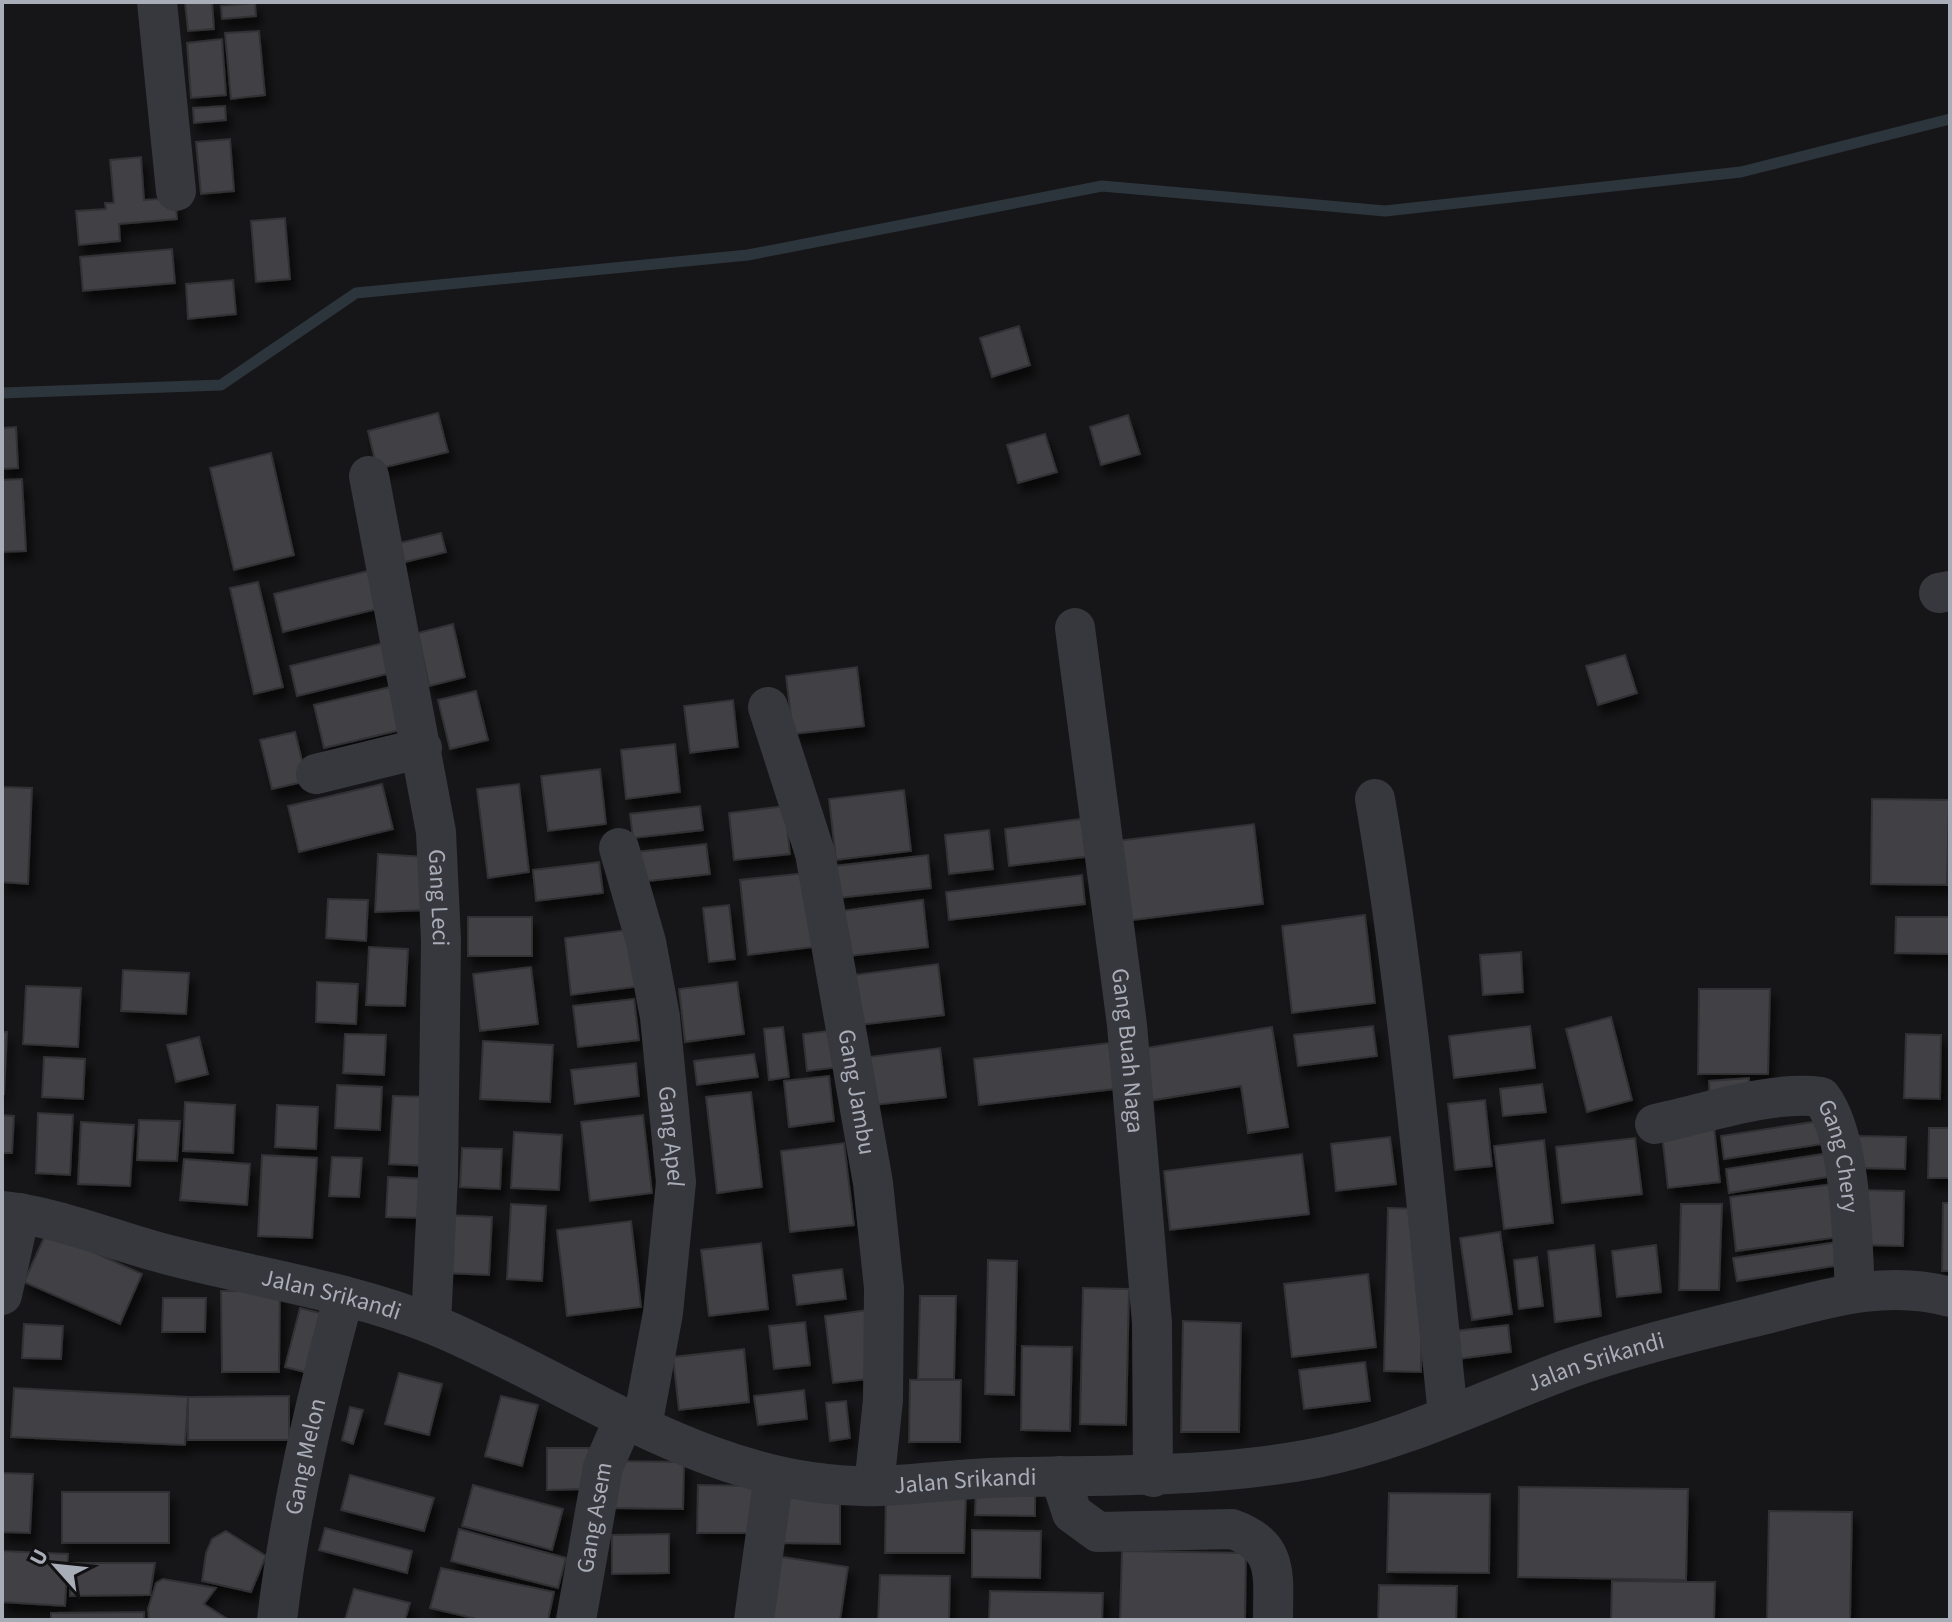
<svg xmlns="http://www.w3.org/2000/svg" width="1952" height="1622" viewBox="0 0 1952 1622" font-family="'Source Sans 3',sans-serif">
<defs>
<filter id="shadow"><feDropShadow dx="5" dy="9" stdDeviation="4" flood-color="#0009"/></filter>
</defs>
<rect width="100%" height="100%" fill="#161618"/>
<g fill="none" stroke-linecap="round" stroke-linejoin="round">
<path stroke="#2c353c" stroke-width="11" d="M 2,393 L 221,385 L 356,293 L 748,255 L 1102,186 L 1385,211 L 1741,172 L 1950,119"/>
</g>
<path fill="#404145" stroke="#303034" stroke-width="2" filter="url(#shadow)" d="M 185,2 L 212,2 L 214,29 L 188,31 Z
M 255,3 L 256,16 L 222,19 L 221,6 Z
M 259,31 L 265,95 L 231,99 L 225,33 Z
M 222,39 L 226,95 L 191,98 L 187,43 Z
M 225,106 L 226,120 L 194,123 L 193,108 Z
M 230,139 L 234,191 L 201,194 L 196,142 Z
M 141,157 L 144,200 L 175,198 L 177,219 L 119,224 L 120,241 L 79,245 L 76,211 L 106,209 L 105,203 L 114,203 L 110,160 Z
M 285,218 L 290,279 L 256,282 L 251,221 Z
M 172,249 L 175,283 L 83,291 L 80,257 Z
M 233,280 L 236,314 L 188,319 L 186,284 Z
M 1019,326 L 1030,365 L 992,377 L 980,338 Z
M 438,413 L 448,452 L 377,469 L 368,431 Z
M 1128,415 L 1140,454 L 1101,465 L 1090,427 Z
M 16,427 L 18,468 L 2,469 L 2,428 Z
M 1045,434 L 1057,472 L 1018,483 L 1007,445 Z
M 271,453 L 294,555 L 234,570 L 210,468 Z
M 22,479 L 26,551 L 2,552 L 2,480 Z
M 441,533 L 446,552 L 397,564 L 392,545 Z
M 376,569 L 385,607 L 283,632 L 274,594 Z
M 258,582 L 283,687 L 254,694 L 230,588 Z
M 453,624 L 465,677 L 429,686 L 418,633 Z
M 392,641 L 399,671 L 297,696 L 290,666 Z
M 1625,655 L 1637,693 L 1598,705 L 1586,666 Z
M 857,667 L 864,726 L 793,734 L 786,676 Z
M 395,686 L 405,729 L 324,748 L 314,705 Z
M 476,691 L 488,740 L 450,749 L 438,700 Z
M 733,700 L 738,747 L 690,753 L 684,706 Z
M 295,732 L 307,781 L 272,789 L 260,740 Z
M 675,744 L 680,792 L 626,799 L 621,750 Z
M 600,769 L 606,824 L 548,831 L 541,776 Z
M 382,784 L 393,829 L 299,852 L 288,806 Z
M 519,784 L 529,872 L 488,878 L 477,789 Z
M 2,787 L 32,788 L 28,884 L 2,882 Z
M 904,790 L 911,851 L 836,860 L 829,799 Z
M 1872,799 L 1949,800 L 1947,885 L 1871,884 Z
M 700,806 L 703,830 L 633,838 L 630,814 Z
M 785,806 L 790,854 L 734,860 L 729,813 Z
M 1088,818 L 1092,856 L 1009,866 L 1005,829 Z
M 1254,824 L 1263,904 L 1125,921 L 1116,841 Z
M 989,830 L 993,869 L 949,874 L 945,835 Z
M 706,844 L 710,874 L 640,882 L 637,852 Z
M 378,854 L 426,857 L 427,910 L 375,912 Z
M 928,855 L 931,888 L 838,898 L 835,866 Z
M 599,862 L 603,893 L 536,901 L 533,870 Z
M 806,873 L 814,947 L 748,955 L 740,880 Z
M 1082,875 L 1085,904 L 949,920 L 946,892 Z
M 328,899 L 368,900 L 366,941 L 326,938 Z
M 923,900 L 928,947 L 839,957 L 834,912 Z
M 729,905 L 735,959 L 709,962 L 703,908 Z
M 1365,915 L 1375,1003 L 1292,1013 L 1282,926 Z
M 468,917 L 532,917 L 532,956 L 468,956 Z
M 1896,917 L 1950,917 L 1949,954 L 1895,953 Z
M 635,929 L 642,986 L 571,995 L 565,938 Z
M 369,947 L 408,949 L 405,1006 L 366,1005 Z
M 1521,952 L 1523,992 L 1483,995 L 1480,955 Z
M 938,964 L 944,1015 L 859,1025 L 854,975 Z
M 531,967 L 538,1024 L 480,1031 L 473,974 Z
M 123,970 L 189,973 L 186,1014 L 121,1011 Z
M 317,982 L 358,984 L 356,1024 L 316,1022 Z
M 737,982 L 744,1034 L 685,1042 L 679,989 Z
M 26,986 L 81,988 L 78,1047 L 23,1044 Z
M 1699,989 L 1770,989 L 1768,1074 L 1698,1074 Z
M 634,999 L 639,1040 L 578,1047 L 573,1006 Z
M 1611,1017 L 1632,1100 L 1587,1112 L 1566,1029 Z
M 1373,1026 L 1377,1056 L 1298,1066 L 1294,1035 Z
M 1530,1026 L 1535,1068 L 1454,1078 L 1449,1036 Z
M 783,1027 L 789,1077 L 769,1080 L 764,1029 Z
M 1272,1027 L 1288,1127 L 1248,1133 L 1241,1086 L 1148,1101 L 1140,1049 Z
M 836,1030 L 840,1067 L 807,1071 L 803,1034 Z
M 2,1032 L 7,1032 L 4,1094 L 2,1094 Z
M 345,1034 L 386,1035 L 384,1075 L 343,1073 Z
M 1906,1034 L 1941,1035 L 1940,1099 L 1904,1098 Z
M 199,1037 L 208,1074 L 176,1082 L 167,1045 Z
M 483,1041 L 553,1045 L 550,1102 L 480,1099 Z
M 1109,1043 L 1114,1089 L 979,1105 L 974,1059 Z
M 940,1048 L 946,1097 L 873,1105 L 868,1057 Z
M 754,1054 L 758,1077 L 697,1085 L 694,1061 Z
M 44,1057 L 85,1059 L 83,1099 L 42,1097 Z
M 636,1063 L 639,1096 L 575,1104 L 571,1070 Z
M 829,1076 L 834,1121 L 789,1127 L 784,1081 Z
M 1749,1078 L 1750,1100 L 1710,1103 L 1709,1081 Z
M 1542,1084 L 1546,1112 L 1503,1116 L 1500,1089 Z
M 337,1085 L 382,1087 L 380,1130 L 335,1128 Z
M 751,1092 L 762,1187 L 717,1193 L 706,1097 Z
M 393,1096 L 432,1097 L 429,1166 L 389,1164 Z
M 1485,1100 L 1492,1166 L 1455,1170 L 1448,1104 Z
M 185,1102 L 235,1105 L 233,1153 L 183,1151 Z
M 277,1105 L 318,1107 L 316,1149 L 275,1147 Z
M 38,1113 L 73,1115 L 70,1175 L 36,1173 Z
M 2,1115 L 14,1116 L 12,1153 L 2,1153 Z
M 643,1115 L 652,1193 L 590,1201 L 581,1122 Z
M 139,1120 L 180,1121 L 177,1161 L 137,1160 Z
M 1826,1120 L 1829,1143 L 1724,1159 L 1721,1136 Z
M 81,1122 L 134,1125 L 130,1186 L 78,1184 Z
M 1714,1127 L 1720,1182 L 1668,1188 L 1662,1134 Z
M 1929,1128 L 1950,1128 L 1950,1178 L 1928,1178 Z
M 514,1132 L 562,1135 L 559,1190 L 511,1188 Z
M 1857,1136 L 1906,1137 L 1905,1169 L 1856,1168 Z
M 1390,1137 L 1396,1184 L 1336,1191 L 1331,1144 Z
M 1635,1138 L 1642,1194 L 1562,1203 L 1556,1147 Z
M 1544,1140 L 1553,1223 L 1504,1229 L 1494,1146 Z
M 844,1143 L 854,1225 L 790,1232 L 781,1151 Z
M 462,1148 L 502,1149 L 500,1189 L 460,1187 Z
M 1830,1153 L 1834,1176 L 1729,1193 L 1726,1169 Z
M 1302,1154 L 1309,1214 L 1170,1230 L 1164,1171 Z
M 262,1155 L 317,1158 L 312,1238 L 258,1236 Z
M 332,1157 L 362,1158 L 359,1197 L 329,1196 Z
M 184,1159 L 250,1164 L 247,1205 L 180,1200 Z
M 388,1177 L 429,1179 L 426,1218 L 386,1217 Z
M 1833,1184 L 1840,1237 L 1736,1251 L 1730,1197 Z
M 1864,1190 L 1904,1191 L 1903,1246 L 1863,1245 Z
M 1943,1203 L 1950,1203 L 1950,1271 L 1942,1271 Z
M 511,1204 L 546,1206 L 542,1281 L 507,1279 Z
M 1681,1204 L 1722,1204 L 1719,1290 L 1679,1290 Z
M 1388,1208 L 1424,1209 L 1421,1372 L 1384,1371 Z
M 448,1215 L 492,1217 L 489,1275 L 445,1273 Z
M 631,1221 L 641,1307 L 567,1316 L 557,1230 Z
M 47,1231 L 142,1274 L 120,1324 L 24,1282 Z
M 1500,1232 L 1512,1314 L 1472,1320 L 1460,1238 Z
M 1838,1242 L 1841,1265 L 1737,1281 L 1733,1258 Z
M 761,1243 L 768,1309 L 709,1316 L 701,1250 Z
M 1594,1245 L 1601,1316 L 1555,1322 L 1548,1251 Z
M 1656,1245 L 1661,1292 L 1617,1297 L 1612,1251 Z
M 1537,1257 L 1543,1306 L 1519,1309 L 1514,1260 Z
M 988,1260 L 1017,1261 L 1014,1395 L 985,1394 Z
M 842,1269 L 846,1299 L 797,1305 L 793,1275 Z
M 1368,1274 L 1376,1347 L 1292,1357 L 1284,1284 Z
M 1083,1288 L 1129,1289 L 1126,1425 L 1080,1424 Z
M 221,1291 L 280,1291 L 279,1372 L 222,1372 Z
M 920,1296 L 956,1296 L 954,1379 L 918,1379 Z
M 163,1298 L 206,1298 L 205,1332 L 162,1332 Z
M 300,1308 L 336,1317 L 320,1376 L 285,1367 Z
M 868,1310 L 876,1378 L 833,1383 L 825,1316 Z
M 1183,1321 L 1241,1323 L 1239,1432 L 1181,1432 Z
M 805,1322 L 810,1365 L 774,1369 L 769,1326 Z
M 24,1324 L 63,1326 L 61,1359 L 22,1358 Z
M 1508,1325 L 1511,1352 L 1457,1359 L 1455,1331 Z
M 1022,1346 L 1072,1347 L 1070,1431 L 1021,1430 Z
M 744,1349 L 749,1402 L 679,1410 L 673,1357 Z
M 1365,1362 L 1370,1401 L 1304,1409 L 1299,1370 Z
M 399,1373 L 442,1384 L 429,1435 L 385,1424 Z
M 910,1380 L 961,1380 L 960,1442 L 909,1442 Z
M 14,1388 L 188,1397 L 185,1445 L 11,1437 Z
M 804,1390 L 807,1419 L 758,1425 L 754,1396 Z
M 289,1396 L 289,1440 L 188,1440 L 188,1397 Z
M 501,1396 L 538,1405 L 522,1466 L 485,1456 Z
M 846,1401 L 850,1438 L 830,1441 L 826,1403 Z
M 350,1407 L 363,1410 L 353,1444 L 342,1440 Z
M 547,1448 L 589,1448 L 590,1489 L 547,1490 Z
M 611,1461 L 684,1462 L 683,1509 L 610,1508 Z
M 2,1473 L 33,1474 L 30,1533 L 2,1532 Z
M 350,1475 L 434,1498 L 424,1531 L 341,1510 Z
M 473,1485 L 563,1509 L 552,1550 L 462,1526 Z
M 698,1485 L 758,1486 L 757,1533 L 697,1533 Z
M 976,1487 L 1035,1488 L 1035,1516 L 975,1515 Z
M 1519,1487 L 1688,1489 L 1686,1580 L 1518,1577 Z
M 62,1492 L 169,1492 L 169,1543 L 62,1543 Z
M 780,1492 L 840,1493 L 840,1544 L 780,1543 Z
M 886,1492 L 966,1493 L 964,1553 L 885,1553 Z
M 1389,1493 L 1490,1494 L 1489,1573 L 1387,1572 Z
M 1769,1511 L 1852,1512 L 1850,1620 L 1767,1619 Z
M 325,1528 L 412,1551 L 407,1573 L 319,1550 Z
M 459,1529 L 566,1558 L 558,1588 L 451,1561 Z
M 972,1530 L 1041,1531 L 1040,1578 L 972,1577 Z
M 226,1531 L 266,1556 L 251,1592 L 202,1581 L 206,1553 L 212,1539 Z
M 669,1534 L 669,1573 L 612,1574 L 612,1535 Z
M 2,1551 L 68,1554 L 65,1606 L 2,1602 Z
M 1122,1551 L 1246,1553 L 1245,1620 L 1120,1620 Z
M 776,1556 L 848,1567 L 840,1620 L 766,1620 Z
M 70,1563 L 155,1563 L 150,1595 L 70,1596 Z
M 441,1568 L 554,1592 L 548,1620 L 481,1620 L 430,1608 Z
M 880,1575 L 950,1576 L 949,1620 L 878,1620 Z
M 163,1579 L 216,1588 L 204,1604 L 229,1620 L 149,1620 L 148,1609 L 156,1583 Z
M 1612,1581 L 1715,1582 L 1714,1620 L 1611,1620 Z
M 1379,1585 L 1457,1586 L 1456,1620 L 1378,1620 Z
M 354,1589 L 410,1603 L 405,1620 L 345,1620 Z
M 990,1591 L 1103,1593 L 1102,1620 L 989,1620 Z
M 144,1612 L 144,1620 L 51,1620 L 51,1613 Z"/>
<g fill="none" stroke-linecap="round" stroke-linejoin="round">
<g stroke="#37383d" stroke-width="40">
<path d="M 157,2 L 176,191"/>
<path id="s1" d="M 369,476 L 436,832 L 441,941 L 438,1176 L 431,1324"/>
<path d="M 1939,593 L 1950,591"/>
<path id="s2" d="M 1075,628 L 1127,1025 L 1152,1323 L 1153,1477"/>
<path id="s3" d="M 768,707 L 815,853 L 873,1183 L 884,1288 L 883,1400 L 874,1486"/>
<path d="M 316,774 L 422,748"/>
<path d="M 1375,799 C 1410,1003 1426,1208 1448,1414"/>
<path id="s4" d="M 619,848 L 646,942 L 660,1017 L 676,1182 L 663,1313 L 642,1426"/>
<path id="s5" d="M 1655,1124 C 1704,1114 1772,1090 1821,1097 C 1852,1137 1852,1240 1855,1291"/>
<path id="s6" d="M 2,1211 C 59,1217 114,1241 169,1255 C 257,1278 350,1291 434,1325 C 579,1385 715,1492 880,1486 C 927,1484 974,1477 1022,1477 C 1121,1475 1218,1477 1316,1458 C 1402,1441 1482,1401 1565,1370 C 1632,1346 1701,1330 1770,1313 C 1831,1297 1888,1280 1950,1297"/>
<path d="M 2,1295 L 20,1213"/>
<path d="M 1060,1476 L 1072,1513 L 1098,1532 L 1232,1529 C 1280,1546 1273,1576 1273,1620"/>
<path id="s7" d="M 277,1620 C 290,1509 315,1403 344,1296"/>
<path id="s8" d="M 576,1620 L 603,1467 L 624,1419"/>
<path d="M 754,1620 L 774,1475"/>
</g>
</g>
<g text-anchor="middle" stroke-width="7" stroke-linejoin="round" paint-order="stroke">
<g font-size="24" fill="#a8adb8" stroke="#111113">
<text dy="8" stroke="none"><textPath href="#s1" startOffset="428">Gang Leci</textPath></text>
<text dy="8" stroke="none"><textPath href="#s2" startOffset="426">Gang Buah Naga</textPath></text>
<text dy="8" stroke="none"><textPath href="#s3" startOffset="396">Gang Jambu</textPath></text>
<text dy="8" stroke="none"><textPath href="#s4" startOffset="294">Gang Apel</textPath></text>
<text dy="8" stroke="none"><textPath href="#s5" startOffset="232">Gang Chery</textPath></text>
<text dy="8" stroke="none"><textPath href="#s6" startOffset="340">Jalan Srikandi</textPath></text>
<text dy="8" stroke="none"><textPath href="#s6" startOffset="1660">Jalan Srikandi</textPath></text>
<text dy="8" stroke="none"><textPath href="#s7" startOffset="166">Gang Melon</textPath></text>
<text dy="8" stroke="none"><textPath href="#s6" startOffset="1012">Jalan Srikandi</textPath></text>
<text dy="8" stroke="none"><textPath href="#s8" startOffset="104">Gang Asem</textPath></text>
</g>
</g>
<rect width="1952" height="1622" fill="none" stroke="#a8adb8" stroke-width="8"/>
<g transform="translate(56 1566) rotate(297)" stroke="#111113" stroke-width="6" paint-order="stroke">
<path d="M0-6L14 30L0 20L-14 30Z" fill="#a8adb8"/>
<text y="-12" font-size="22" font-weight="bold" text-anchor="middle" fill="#a8adb8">U</text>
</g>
</svg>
